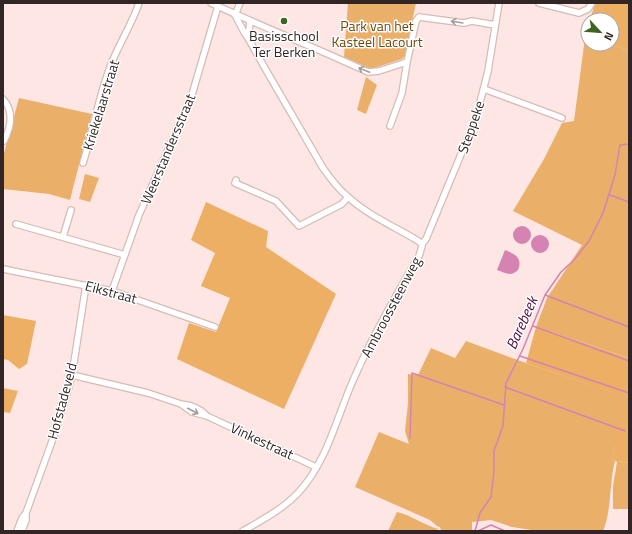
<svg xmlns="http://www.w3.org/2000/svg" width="632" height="534" viewBox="0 0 632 534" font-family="'Titillium Web',sans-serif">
<rect width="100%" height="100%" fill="#fde6e3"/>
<path fill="#eab06a" d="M 348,3 L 416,3 L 405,56 L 402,59 L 371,69 L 344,57 Z
M 585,38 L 588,39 L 588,44 L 608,44 L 629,50 L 629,358 L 536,327 L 547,298 L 582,245 L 513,211 L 544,159 L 562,123 L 574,121 Z
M 366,77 L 377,85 L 366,114 L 357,110 Z
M 19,98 L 92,114 L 70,200 L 49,194 L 3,189 L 3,157 Z
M 85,174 L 99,178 L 90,202 L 79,199 Z
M 466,341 L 526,363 L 629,398 L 612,460 L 629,463 L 629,509 L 613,509 L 613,486 L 617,462 L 615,461 C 609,484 612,509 603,531 L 538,531 L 512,527 L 491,520 L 472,522 L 472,531 L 388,531 L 397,512 C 411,515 424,525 438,529 L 437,530 L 441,530 L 440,527 L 437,526 L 430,520 L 355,487 L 379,432 L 409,444 L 405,431 L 408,403 L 408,374 L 418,375 L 431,348 L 455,358 Z"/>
<path fill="#ecaf64" d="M 595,3 L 629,3 L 629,50 L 608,44 L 612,44 L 612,20 L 590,20 Z
M 206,202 L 268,231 L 266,247 L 336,294 L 284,409 L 177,359 L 189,323 L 216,332 L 230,298 L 201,286 L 215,253 L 191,240 Z
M 3,315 L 36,321 L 27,364 L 19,369 L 8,360 L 3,359 Z
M 536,327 L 629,358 L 629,463 L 612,460 L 628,398 L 526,363 Z
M 3,388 L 18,391 L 10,413 L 3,412 Z"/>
<path fill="#d583b2" d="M513 235a9 9 0 1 1 18 0a9 9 0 1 1-18 0Z
M531 244a9 9 0 1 1 18 0a9 9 0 1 1-18 0Z
M 505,250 C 515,254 523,258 518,270 C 511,277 505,273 497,270 Z"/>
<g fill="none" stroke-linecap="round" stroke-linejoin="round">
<path stroke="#d583b2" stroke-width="1.5" d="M 610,195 L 629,202
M 545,295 L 629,327
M 533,326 L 629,361
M 520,356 L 629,393
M 505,387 L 625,431
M 410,438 L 412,373 L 504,405
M 475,531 L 480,513 L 491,497 L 494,471 L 494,451 L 503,426 L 506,383 L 523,349 L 545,295 L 561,272 L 574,260 L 589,241 L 603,213 L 615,175 L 620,145 L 629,144
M 478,531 L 491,525 L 505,531"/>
<g stroke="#d6bbb7" stroke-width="8">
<path id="minor" d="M 211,3 C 263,27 316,48 368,72 L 379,71 L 407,62 L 416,21 L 419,17 L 464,23 L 472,21 L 495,25
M 539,3 L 579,13 L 588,9 L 592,3
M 235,15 L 244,32 L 248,38 L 266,70 L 323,168 C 330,178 337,188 347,196 C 366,214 393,226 415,239 L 421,243 L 422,246 L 419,256 C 396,295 373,335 355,376 C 337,415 328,461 298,493 C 283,509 262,520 243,531
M 235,15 L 240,3
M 248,38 L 250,22
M 484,89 L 562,118
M 3,99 C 14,111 11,127 4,141 L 3,141
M 390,126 L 402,93 L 407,62
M 83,163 C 93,130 99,94 112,62 C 120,42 132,24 139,3
M 236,180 L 235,183 L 276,201 L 299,226 L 342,204 L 348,197
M 16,224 L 125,255
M 63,237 L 71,210
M 422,244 L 426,239 L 476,118 L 488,71 L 499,3
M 3,269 L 112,291 L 215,327
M 112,291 L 139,215 L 191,98 L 218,6
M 72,375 L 148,393 L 181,404
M 207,416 C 200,408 192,405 181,404 L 192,412 L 207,416 L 316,467
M 17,531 L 22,518 L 26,513 L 55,433 L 66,397 L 72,375 L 86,285
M 22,531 L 26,520 L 26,513"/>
</g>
<use href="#minor" stroke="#fff" stroke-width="5.5"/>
</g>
<defs><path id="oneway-shaft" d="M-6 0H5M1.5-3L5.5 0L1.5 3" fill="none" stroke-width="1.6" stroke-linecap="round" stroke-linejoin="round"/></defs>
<g stroke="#a29d9d">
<use href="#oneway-shaft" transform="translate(457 22) rotate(-171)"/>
<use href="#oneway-shaft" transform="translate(364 70) rotate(-158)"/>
<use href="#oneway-shaft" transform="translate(193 411) rotate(27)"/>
</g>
<circle fill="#3c6521" stroke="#fff" stroke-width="1.5" cx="284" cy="21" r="4"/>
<g text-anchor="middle" stroke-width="3" stroke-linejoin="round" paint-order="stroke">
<g font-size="14" fill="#70480d" stroke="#fff">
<text x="377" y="31">Park van het<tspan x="377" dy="16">Kasteel Lacourt</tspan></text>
</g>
<g font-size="14" fill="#312625" stroke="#fff">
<text x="284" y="41">Basisschool<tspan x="284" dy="16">Ter Berken</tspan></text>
</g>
<g font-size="14" fill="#312625" stroke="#fff">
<text transform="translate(101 105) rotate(-73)" y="5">Kriekelaarstraat</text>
<text transform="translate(471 127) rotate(-71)" y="5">Steppeke</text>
<text transform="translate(168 149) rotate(-67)" y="5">Weerstandersstraat</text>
<text transform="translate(111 292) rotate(15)" y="5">Eikstraat</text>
<text transform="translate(391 307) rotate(-62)" y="5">Ambroossteenweg</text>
<text transform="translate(62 401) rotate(-75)" y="5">Hofstadeveld</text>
<text transform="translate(262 441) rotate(25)" y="5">Vinkestraat</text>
</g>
<g font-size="15" font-style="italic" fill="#52073a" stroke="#fff">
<text transform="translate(522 323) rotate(-66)" y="5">Barebeek</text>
</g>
</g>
<rect width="632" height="534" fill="none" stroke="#312625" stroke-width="8"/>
<g transform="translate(600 32) rotate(116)"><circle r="19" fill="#ffffff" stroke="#ada8a8"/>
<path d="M0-3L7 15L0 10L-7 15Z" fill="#3c6521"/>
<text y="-6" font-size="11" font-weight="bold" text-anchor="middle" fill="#312625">N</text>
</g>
</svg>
